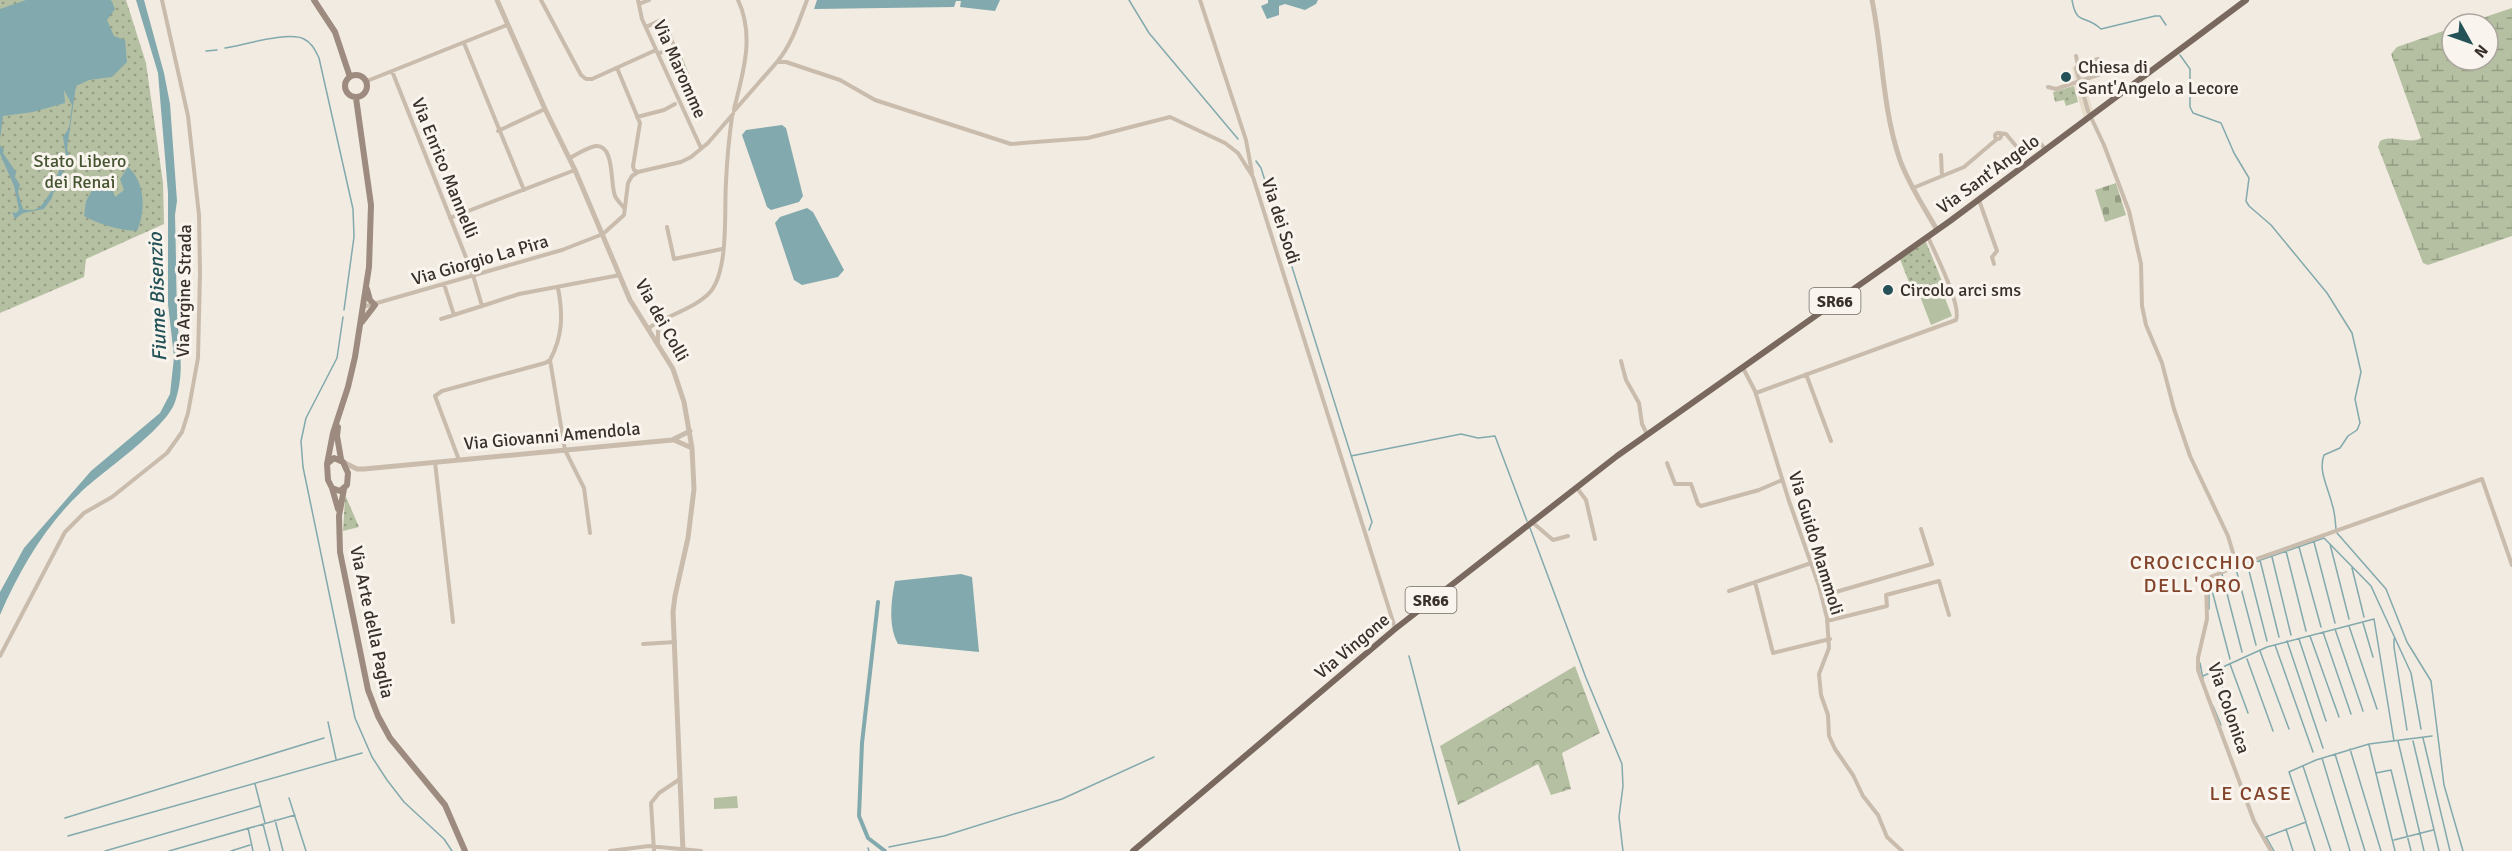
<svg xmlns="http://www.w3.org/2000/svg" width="2512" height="851" viewBox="0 0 2512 851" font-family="Signika,sans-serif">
<defs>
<pattern id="forest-crowns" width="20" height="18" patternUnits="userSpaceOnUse" patternTransform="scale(1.5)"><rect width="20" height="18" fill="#b5c0a2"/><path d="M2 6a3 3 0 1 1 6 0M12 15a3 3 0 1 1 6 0" fill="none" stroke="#949c84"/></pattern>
<pattern id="wetland-marsh" width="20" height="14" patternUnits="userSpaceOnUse" patternTransform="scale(1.5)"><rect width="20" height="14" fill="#b5c0a2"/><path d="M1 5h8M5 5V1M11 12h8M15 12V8" fill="none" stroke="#949c84"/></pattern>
<pattern id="cemetery-stones" width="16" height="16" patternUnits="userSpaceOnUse" patternTransform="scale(1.5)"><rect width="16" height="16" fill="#b5c0a2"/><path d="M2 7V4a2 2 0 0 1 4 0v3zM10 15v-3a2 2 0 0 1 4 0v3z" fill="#949c84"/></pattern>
<pattern id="park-dots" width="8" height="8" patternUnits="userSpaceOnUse" patternTransform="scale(1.5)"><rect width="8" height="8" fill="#b5c0a2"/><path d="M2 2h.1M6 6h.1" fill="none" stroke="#949c84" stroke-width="1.8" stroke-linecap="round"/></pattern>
</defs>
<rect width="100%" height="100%" fill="#f2ebe1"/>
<path fill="#b5c0a2" d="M 1939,283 L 1952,316 L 1931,325 L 1918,291 Z
M 737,796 L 738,808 L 714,809 L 714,798 Z"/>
<path fill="url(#forest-crowns)" d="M 1575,666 L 1600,733 L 1562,753 L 1571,789 L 1551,795 L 1538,764 L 1458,805 L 1440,746 Z"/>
<path fill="url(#wetland-marsh)" d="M 2512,8 L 2512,236 L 2428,265 L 2423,263 L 2378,147 L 2380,141 C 2393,134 2409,145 2421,138 L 2391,54 L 2397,47 L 2452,28 L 2452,60 L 2488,60 L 2488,24 L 2464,24 Z"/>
<path fill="url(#cemetery-stones)" d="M 2116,183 L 2126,215 L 2105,222 L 2095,190 Z"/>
<path fill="url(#park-dots)" d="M 0,0 L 126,0 L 146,63 L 163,183 L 164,224 L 86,259 L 84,277 L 0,313 Z
M 682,57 L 689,74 L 677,79 L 670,62 Z
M 2074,86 L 2078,102 L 2066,106 L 2064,100 L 2055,102 L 2053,92 Z
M 1926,242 L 1942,281 L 1918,291 L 1910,285 L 1900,259 Z
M 346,497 L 359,527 L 343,531 L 345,498 Z"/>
<path fill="#e8dcca" d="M 2080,66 L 2094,115 L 2085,122 L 2074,83 L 2076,82 L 2072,67 Z"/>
<path fill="#82a9ad" d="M 26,0 L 111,0 L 115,9 L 107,20 L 114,36 L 125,40 L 127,62 L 112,77 L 89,80 L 76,86 L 67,149 L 70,158 L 64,162 L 61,185 L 53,193 L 52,198 L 44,209 L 23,213 L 15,219 L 12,212 L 16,213 L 19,210 L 14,186 L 0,154 L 0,145 L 4,150 L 3,153 L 16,172 L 15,177 L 20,185 L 18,192 L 23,209 C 45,215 44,195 57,186 L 57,175 C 61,169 61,163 66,156 L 63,137 L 69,128 L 72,105 L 64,90 L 65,103 L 33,112 L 3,116 L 0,140 L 0,9 Z
M 136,0 L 144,0 L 164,73 L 170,104 L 177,201 L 175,215 C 176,247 176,279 177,311 C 178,343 186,370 175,402 C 165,430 104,470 80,493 C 45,526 19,571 0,615 L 0,592 L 24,548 L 91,471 L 160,413 L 170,394 L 174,357 L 168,304 L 168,193 L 158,73 Z
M 817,0 L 1000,0 L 995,11 L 960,7 L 961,1 L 956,1 L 954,7 L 814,9 Z
M 1268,0 L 1318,0 L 1316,4 L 1305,10 L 1285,4 L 1279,6 L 1279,15 L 1267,19 L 1261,6 L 1268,3 Z
M 782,125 L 786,128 L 803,196 L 799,202 L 771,210 L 767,207 L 742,135 L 746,130 Z
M 128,167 C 145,181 146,211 137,231 C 118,230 101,225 84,216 L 86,201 L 95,185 L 111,184 L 115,197 L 124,190 L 120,179 Z
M 807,208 L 813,212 L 844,270 L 838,277 L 802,285 L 794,280 L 775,223 L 780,217 Z
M 961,574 L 972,577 L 979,652 L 898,644 C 888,626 891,601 895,581 Z"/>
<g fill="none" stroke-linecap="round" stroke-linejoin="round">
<path stroke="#82a9ad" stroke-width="1.5" d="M 1129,0 L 1149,33 L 1238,139
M 2072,0 C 2077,27 2084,13 2101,29 L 2155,16 L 2160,16 L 2166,25
M 225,48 C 244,45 289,31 304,39 C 312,43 315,50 319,58 L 353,209 L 354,237 L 344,310
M 206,51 L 217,50
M 2180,55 L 2190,69 L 2190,107 L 2193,113 L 2221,123 L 2234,153 L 2249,178 L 2246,201 L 2249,206 L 2271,225 L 2327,293 L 2352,333 L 2361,372 L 2355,399 L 2360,423 L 2357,430 L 2348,436 L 2340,448 L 2324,455 C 2318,471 2328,487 2332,504 C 2335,512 2335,520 2336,529
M 1256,161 L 1261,168 L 1372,522 L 1369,530
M 343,317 L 337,358 L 306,418 L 301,441 L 303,467 L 355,718 L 372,757 L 387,780 L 404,802 L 444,839 L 452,851
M 1351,456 L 1461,434 L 1478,438 L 1495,436 L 1527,521
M 1530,528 L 1586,678 L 1622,764 L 1623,786 L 1619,817 L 1623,851
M 2337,533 L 2386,589 L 2407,642 L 2431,681 L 2444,785 L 2463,851
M 2314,542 L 2335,623
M 2330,544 L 2349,619
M 2299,547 L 2321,627
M 2286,551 L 2306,631
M 2272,557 L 2291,635
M 2260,560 L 2279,637
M 2248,567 L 2267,641
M 2352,568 L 2364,617
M 2236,569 L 2256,645
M 2232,570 L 2324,538 L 2371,586 L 2411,673 L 2421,729
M 2222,574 L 2242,652
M 2209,579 L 2230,659
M 2209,609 L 2209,580
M 2363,623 L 2373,657
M 2349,626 L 2377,709
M 2335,629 L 2363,711
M 2323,632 L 2351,714
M 2310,636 L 2339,717
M 2299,639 L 2326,721
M 2394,639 L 2394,647 L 2407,730
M 2287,641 L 2323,748
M 2275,645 L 2313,752
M 2260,651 L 2289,729
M 1409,656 L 1460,851
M 2247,659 L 2273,731
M 2200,663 L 2203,679
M 2230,664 L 2248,713
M 2217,672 L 2234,719
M 2203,676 L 2267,647 L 2374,619 L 2394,741
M 2213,706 L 2221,725
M 328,722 L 336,759
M 2423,738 L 2450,851
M 2398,741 L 2424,851
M 2413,741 L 2439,851
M 2369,745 L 2395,851
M 2350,749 L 2381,851
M 2335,754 L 2365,851
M 2322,758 L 2350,851
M 2303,766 L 2331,851
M 2376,773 L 2391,770 L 2411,851
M 255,784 L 265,823
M 289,798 L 306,851
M 65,818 L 324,738
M 275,820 L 283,851
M 2306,823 L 2315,851
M 263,824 L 270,851
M 248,828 L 253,851
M 2286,829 L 2293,851
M 68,836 L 362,753
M 2394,840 L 2433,830
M 889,847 L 944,836 L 1062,799 L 1154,757
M 868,848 L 869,851
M 105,851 L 260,806
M 169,851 L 295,815
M 231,851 L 250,845
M 2274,851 L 2266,837 L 2306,822 L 2289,772 L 2316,760 L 2369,744 L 2432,736"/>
<path stroke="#82a9ad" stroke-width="4" d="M 878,602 L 862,743 L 859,816 L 868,838 L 885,851"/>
<path stroke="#c9bcad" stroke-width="4" d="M 541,0 L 581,75 L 586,79 L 592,79 L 656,50
M 638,0 L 642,19 L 701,148
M 1200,0 L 1246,140 L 1252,173
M 639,4 L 649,0
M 646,27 L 663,19 L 674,46 L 658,54
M 464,43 L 524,190
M 2076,56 L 2078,65
M 2098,59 L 2078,65 L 2076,68 L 2088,111 L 2104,145 L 2129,211 L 2141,264 L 2142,306 L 2146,325 L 2162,363 L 2174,409 L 2190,456 L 2228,536 L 2237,566 L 2206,579 L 2207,619 L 2198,658 L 2198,670 L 2254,821 L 2271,851
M 777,62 C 792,44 799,21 807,0
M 617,68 L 640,123 L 633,166 L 634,170 L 638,172
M 392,71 L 473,275 L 482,306 L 519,294 L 620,275
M 367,81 L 507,25
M 2048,87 L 2056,89 L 2113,70
M 734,109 C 743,73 755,36 738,0
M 734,111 L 777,62 L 786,62 L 840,80 L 875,100 L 1011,144 L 1088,138 L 1170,117 L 1225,143 L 1238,153 L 1253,177 L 1395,628
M 637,117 L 664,110 L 675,104
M 498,131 L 545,109
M1995 136a3 3 0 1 1 6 0a3 3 0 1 1-6 0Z
M 1999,133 L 2006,134 L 2021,152 L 2027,152 L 2041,144 L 2046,150
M 1941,155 L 1942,176
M 570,158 C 577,154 588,147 596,146 C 615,145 610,184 615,196 C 617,200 621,204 624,208
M 1913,188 L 1964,167 L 1997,139
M 1979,200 L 1997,251 L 1992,257 L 1994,264
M 450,218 L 575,170
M 667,227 L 674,259 L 722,249
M 444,284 L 454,315
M 363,307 L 562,250 L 603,234 L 624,215 L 628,183 L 632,176 L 638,172 L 681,162 L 691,157 L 708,143 L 733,114
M 441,319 L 482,306
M 649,329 C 654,320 697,309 711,291 C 729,268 724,211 726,182 C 727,160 729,138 732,117
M 658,342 L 658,331 L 663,322
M 550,360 L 565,450 L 584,488 L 590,533
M 550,360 C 563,336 563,314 558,288
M 1621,361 L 1626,380 L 1639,403 L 1642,424 L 1647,434
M 1743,368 L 1755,391 L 1789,501 L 1819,586 L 1827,618 L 1829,648 L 1819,674 L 1821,695 L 1828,715 L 1829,736 L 1835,749 L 1853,775 L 1863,796 L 1878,815 L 1887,837 L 1902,851
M 1806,374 L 1831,441
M 1756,393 L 1956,320 C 1962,306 1935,253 1928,237
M 459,460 L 435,396 L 442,391 L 545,363 L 550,360
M 435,462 L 453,622
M 1667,463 L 1675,484 L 1691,484 L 1698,504 L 1701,506 L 1759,490 L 1782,480
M 1577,488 L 1586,500 L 1595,539
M 1532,522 L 1553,540 L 1568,536
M 2237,566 L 2482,479 L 2512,565
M 1755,582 L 1773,653 L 1830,639
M 1729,591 L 1811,563
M 1822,596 L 1932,564 L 1921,529
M 1827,621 L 1887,606 L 1886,595 L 1939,581 L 1949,615
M 643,644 L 675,642
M 0,656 L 65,532 L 84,513 L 112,497 L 167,453 L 182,432 L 188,413 L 198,358 L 200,272 L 199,215 L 188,116 L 162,0
M 610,851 L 649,846 L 701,851
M 654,851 L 651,803 L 659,793 L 680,779"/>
<path stroke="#c9bcad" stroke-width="5" d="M 497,0 L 545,109 L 575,170 L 630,300 L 673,369 L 684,402 L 692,448 L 694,489 L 688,538 L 675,596 L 673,612 L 683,851
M 1872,0 C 1883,53 1882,108 1900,160 C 1909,185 1924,207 1937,230
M 674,440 L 692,448
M 343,462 L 357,469 L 364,469 L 672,440 L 690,431"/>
<path stroke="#9d8b7f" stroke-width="6" d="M 314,0 L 335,32 L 350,77
M345 86a11 11 0 1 1 22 0a11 11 0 1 1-22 0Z
M 362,322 L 375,305 L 370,300 L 367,289
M 338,427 L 337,436 L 341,459
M 334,458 L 343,462 L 348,473 L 347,485 L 340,491 L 332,488 L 328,480 L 327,464 Z
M 327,464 L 333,433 L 348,387 L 355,357 L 369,267 L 371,205 L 356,98
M 332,488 L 338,509
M 344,489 L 339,516 L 340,552 L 368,690 L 378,716 L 390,738 L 445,805 L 465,851"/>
<path stroke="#79685e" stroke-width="6" d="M 1133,851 L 1395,629 L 1617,456 L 1950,221 L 2246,0"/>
</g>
<g fill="#245257" stroke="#f9f5ee" stroke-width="2">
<circle cx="2066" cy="77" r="6"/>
<circle cx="1888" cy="290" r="6"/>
</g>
<g text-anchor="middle" stroke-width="6" stroke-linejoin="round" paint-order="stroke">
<g fill="#f9f5ee" stroke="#736b66" stroke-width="1.5">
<rect x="1809.5" y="288" width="51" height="26" rx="4.5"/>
<rect x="1405.5" y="587" width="51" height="26" rx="4.5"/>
</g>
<g font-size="16" font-weight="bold" fill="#39302b">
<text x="1835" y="307">SR66</text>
<text x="1431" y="606">SR66</text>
</g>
<g font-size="18" fill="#39302b" stroke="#f9f5ee" text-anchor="start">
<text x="2078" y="73">Chiesa di<tspan x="2078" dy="21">Sant'Angelo a Lecore</tspan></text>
<text x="1900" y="296">Circolo arci sms</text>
</g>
<g font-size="18" fill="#39302b" stroke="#f9f5ee">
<text transform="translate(680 69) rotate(66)" y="6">Via Maromme</text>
<text transform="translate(445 168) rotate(68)" y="6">Via Enrico Mannelli</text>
<text transform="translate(1988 174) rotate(-36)" y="6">Via Sant'Angelo</text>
<text transform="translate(1281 221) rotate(72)" y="6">Via dei Sodi</text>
<text transform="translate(480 260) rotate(-16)" y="6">Via Giorgio La Pira</text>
<text transform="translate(184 291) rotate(-89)" y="6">Via Argine Strada</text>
<text transform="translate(662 320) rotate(61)" y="6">Via dei Colli</text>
<text transform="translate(552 436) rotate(-5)" y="6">Via Giovanni Amendola</text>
<text transform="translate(1816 543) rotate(73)" y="6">Via Guido Mammoli</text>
<text transform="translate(372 622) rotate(78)" y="6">Via Arte della Paglia</text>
<text transform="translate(1352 646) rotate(-40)" y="6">Via Vingone</text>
<text transform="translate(2229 708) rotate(71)" y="6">Via Colonica</text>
</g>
<g font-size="18" fill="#465531" stroke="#f9f5ee">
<text x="80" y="167">Stato Libero<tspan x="80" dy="21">dei Renai</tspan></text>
</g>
<g font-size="20" font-style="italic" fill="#245257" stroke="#f9f5ee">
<text transform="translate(157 297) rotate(-92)" y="7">Fiume Bisenzio</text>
</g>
<g font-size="20" letter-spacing="1.5" fill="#82432a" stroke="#f9f5ee">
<text x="2193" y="569">CROCICCHIO<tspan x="2193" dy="23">DELL'ORO</tspan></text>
<text x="2251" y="800">LE CASE</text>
</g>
</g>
<g transform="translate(2470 42) rotate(130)"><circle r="28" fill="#f9f5ee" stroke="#aca6a0" stroke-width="1.5"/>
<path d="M0-4.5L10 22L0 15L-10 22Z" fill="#245257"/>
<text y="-9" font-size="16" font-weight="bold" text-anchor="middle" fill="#39302b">N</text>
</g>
</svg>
